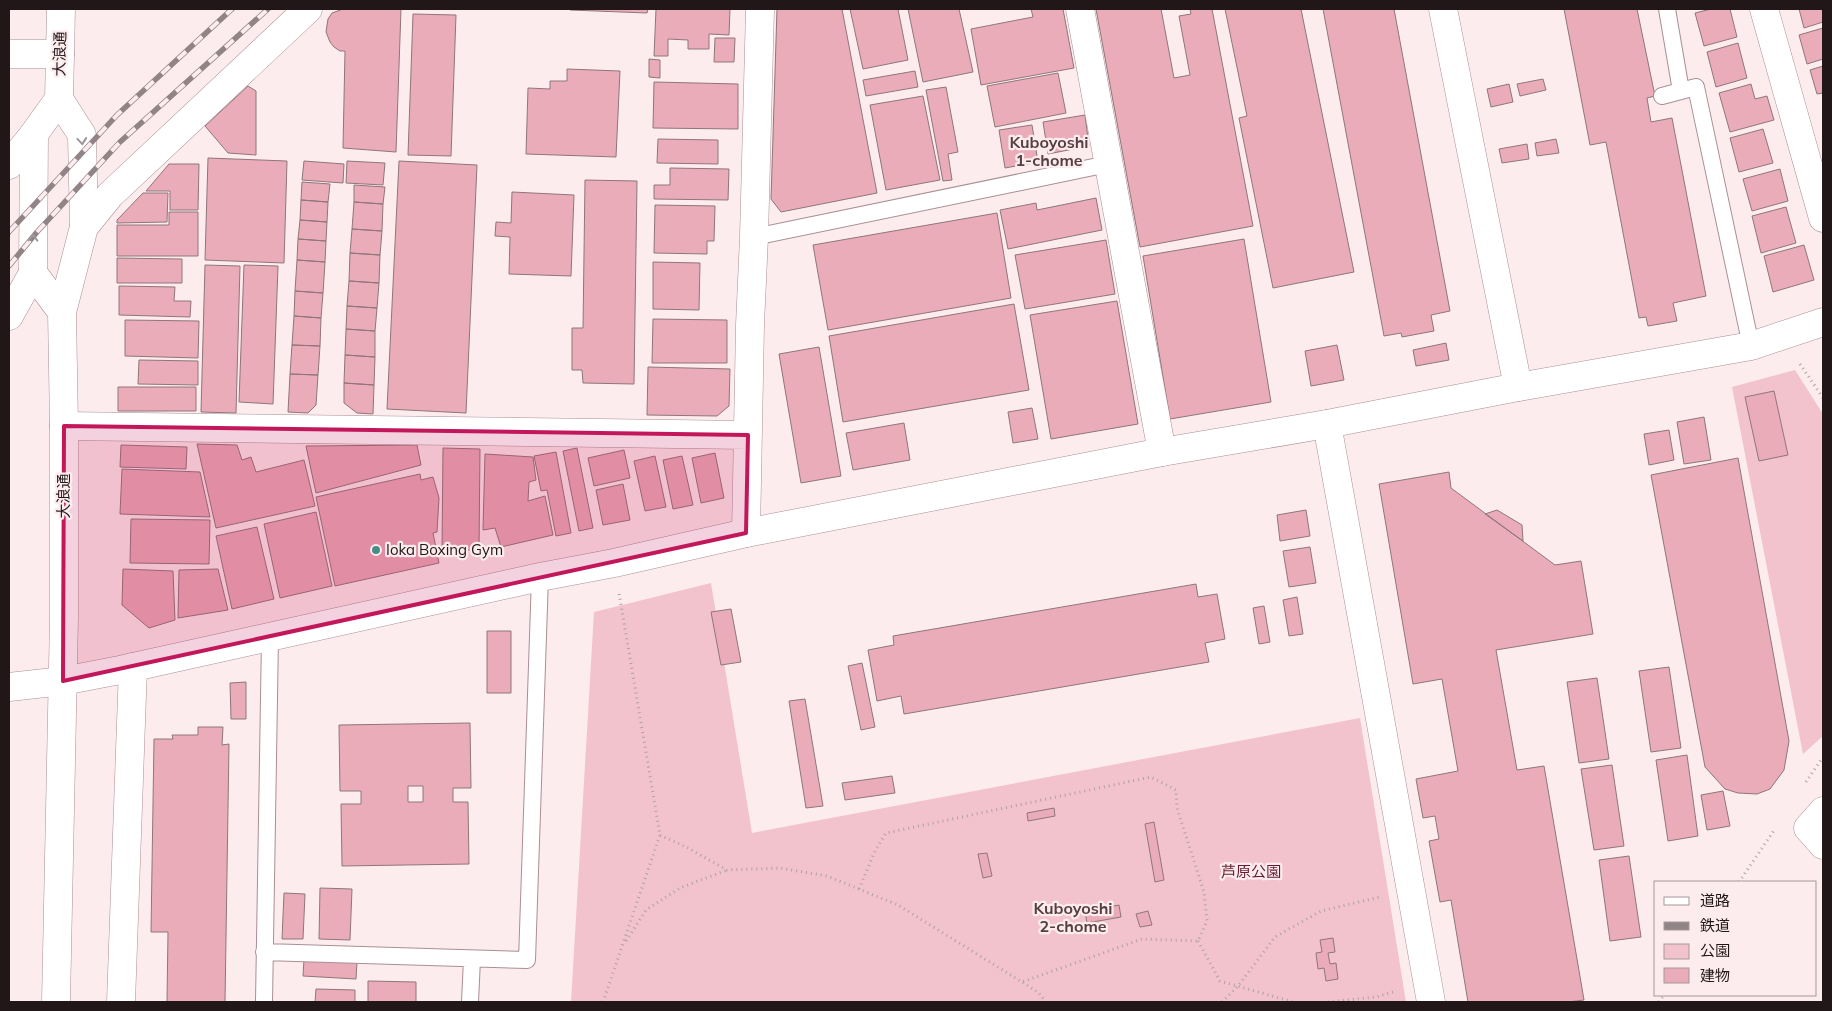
<svg xmlns="http://www.w3.org/2000/svg" width="1832" height="1011" viewBox="0 0 1832 1011" font-family="Mulish,'Noto Sans JP',sans-serif">
<rect width="100%" height="100%" fill="#fdecee"/>
<path fill="#f2c3cc" d="M 1795,370 L 1823,414 L 1823,736 L 1803,754 L 1732,387 Z
M 711,583 L 752,833 L 1360,718 L 1406,1002 L 571,1002 L 594,612 Z"/>
<path fill="#e9acb8" stroke="#8f767a" fill-rule="evenodd" d="M 343,9 L 401,9 L 396,152 L 343,148 L 345,51 L 340,51 L 334,47 L 330,42 L 326,32 L 328,19 L 332,13 Z
M 570,9 L 648,9 L 647,13 L 570,10 Z
M 656,9 L 730,9 L 729,35 L 709,34 L 709,49 L 688,49 L 688,40 L 668,39 L 668,56 L 654,56 Z
M 777,9 L 842,9 L 877,193 L 781,212 L 771,199 Z
M 850,9 L 898,9 L 908,60 L 863,69 Z
M 908,9 L 959,9 L 973,72 L 923,82 Z
M 1031,9 L 1063,9 L 1074,68 L 981,85 L 971,29 L 1033,17 Z
M 1096,9 L 1161,9 L 1174,78 L 1190,75 L 1179,16 L 1191,14 L 1190,9 L 1212,9 L 1253,226 L 1140,247 Z
M 1225,9 L 1301,9 L 1354,272 L 1273,288 L 1239,118 L 1247,116 Z
M 1323,9 L 1394,9 L 1450,311 L 1431,315 L 1434,331 L 1402,337 L 1401,333 L 1384,336 Z
M 1564,9 L 1637,9 L 1655,96 L 1647,98 L 1651,122 L 1672,118 L 1706,296 L 1673,303 L 1677,321 L 1648,326 L 1646,317 L 1639,318 L 1606,142 L 1590,145 Z
M 1711,9 L 1730,9 L 1737,37 L 1704,46 L 1695,13 Z
M 1799,9 L 1823,9 L 1823,22 L 1804,28 Z
M 413,14 L 456,15 L 451,156 L 408,155 Z
M 1823,28 L 1823,59 L 1807,64 L 1799,35 Z
M 715,38 L 735,38 L 734,62 L 714,62 Z
M 1738,43 L 1747,78 L 1716,87 L 1707,52 Z
M 649,59 L 660,60 L 660,78 L 649,77 Z
M 1823,66 L 1823,93 L 1817,94 L 1810,70 Z
M 567,69 L 620,71 L 616,157 L 526,154 L 528,88 L 550,89 L 550,81 L 567,81 Z
M 915,71 L 918,87 L 866,96 L 863,80 Z
M 1058,73 L 1066,113 L 995,127 L 987,86 Z
M 1543,79 L 1546,90 L 1520,96 L 1517,84 Z
M 654,82 L 738,84 L 738,129 L 653,128 Z
M 1509,84 L 1513,102 L 1491,107 L 1487,89 Z
M 1751,84 L 1755,99 L 1767,96 L 1774,120 L 1730,132 L 1719,93 Z
M 248,86 L 256,91 L 256,155 L 228,153 L 205,126 Z
M 946,87 L 958,152 L 948,154 L 952,180 L 943,181 L 926,90 Z
M 923,96 L 940,180 L 886,190 L 870,105 Z
M 1085,115 L 1089,146 L 1048,154 L 1043,122 Z
M 1032,125 L 1038,162 L 1005,168 L 999,130 Z
M 1763,129 L 1773,163 L 1739,172 L 1730,138 Z
M 658,139 L 718,140 L 718,164 L 657,163 Z
M 1556,139 L 1559,153 L 1537,156 L 1535,143 Z
M 1527,144 L 1529,159 L 1502,163 L 1499,149 Z
M 208,158 L 287,161 L 284,263 L 205,260 Z
M 304,161 L 344,164 L 343,183 L 302,180 Z
M 347,161 L 385,163 L 383,185 L 346,183 Z
M 399,161 L 477,165 L 466,413 L 387,409 Z
M 169,164 L 199,164 L 198,210 L 170,210 L 170,191 L 146,191 Z
M 670,168 L 729,169 L 728,200 L 654,199 L 654,185 L 670,185 Z
M 1780,169 L 1788,201 L 1752,211 L 1743,179 Z
M 585,180 L 637,181 L 634,384 L 583,383 L 582,370 L 572,370 L 572,328 L 583,328 Z
M 302,182 L 330,184 L 328,202 L 301,200 Z
M 354,185 L 385,187 L 383,204 L 354,202 Z
M 512,192 L 574,195 L 571,276 L 509,274 L 510,237 L 495,236 L 496,222 L 511,223 Z
M 143,193 L 168,193 L 167,222 L 117,223 L 117,220 Z
M 1096,198 L 1102,230 L 1008,249 L 1000,210 L 1036,203 L 1037,210 Z
M 301,200 L 328,202 L 327,222 L 300,220 Z
M 354,202 L 383,204 L 382,231 L 352,229 Z
M 655,205 L 715,206 L 714,241 L 707,241 L 707,254 L 654,253 Z
M 1786,207 L 1796,243 L 1761,253 L 1752,216 Z
M 169,212 L 198,212 L 198,256 L 117,256 L 117,225 L 169,225 Z
M 997,213 L 1011,298 L 828,330 L 813,245 Z
M 300,220 L 327,222 L 326,241 L 298,239 Z
M 352,229 L 382,231 L 380,255 L 350,253 Z
M 298,239 L 326,241 L 325,262 L 297,260 Z
M 1244,239 L 1271,402 L 1170,419 L 1143,256 Z
M 1106,240 L 1115,294 L 1025,309 L 1015,255 Z
M 1804,245 L 1814,280 L 1773,292 L 1764,256 Z
M 350,253 L 380,255 L 379,283 L 349,281 Z
M 117,258 L 182,259 L 182,283 L 117,283 Z
M 297,260 L 325,262 L 323,293 L 295,291 Z
M 653,262 L 700,263 L 699,310 L 653,309 Z
M 205,265 L 240,266 L 236,413 L 201,412 Z
M 244,265 L 278,266 L 273,404 L 239,402 Z
M 349,281 L 379,283 L 377,308 L 347,306 Z
M 119,286 L 175,287 L 174,301 L 191,301 L 190,317 L 119,315 Z
M 295,291 L 323,293 L 321,318 L 294,316 Z
M 1117,301 L 1138,424 L 1051,439 L 1030,315 Z
M 1014,304 L 1029,390 L 843,422 L 829,336 Z
M 347,306 L 377,308 L 375,331 L 346,329 Z
M 294,316 L 321,318 L 320,346 L 292,345 Z
M 653,319 L 727,320 L 727,363 L 652,363 Z
M 125,320 L 199,321 L 198,358 L 125,356 Z
M 346,329 L 375,331 L 375,357 L 345,355 Z
M 1446,343 L 1449,360 L 1416,366 L 1413,350 Z
M 292,345 L 320,346 L 318,375 L 290,374 Z
M 1337,345 L 1344,380 L 1311,386 L 1305,351 Z
M 819,347 L 841,476 L 801,483 L 779,354 Z
M 345,355 L 375,357 L 374,385 L 344,383 Z
M 139,360 L 198,361 L 198,385 L 138,384 Z
M 648,367 L 730,369 L 729,406 L 717,416 L 647,415 Z
M 290,374 L 318,375 L 316,405 L 308,413 L 288,412 Z
M 344,383 L 374,385 L 373,414 L 357,413 L 344,403 Z
M 118,387 L 196,387 L 196,411 L 118,411 Z
M 1774,391 L 1788,455 L 1759,461 L 1745,397 Z
M 1032,408 L 1038,439 L 1013,443 L 1008,412 Z
M 1704,417 L 1711,460 L 1684,464 L 1677,422 Z
M 904,423 L 910,460 L 853,470 L 846,433 Z
M 1669,430 L 1674,460 L 1649,465 L 1644,434 Z
M 197,444 L 237,445 L 242,460 L 251,457 L 256,472 L 304,460 L 315,506 L 216,528 Z
M 121,445 L 187,447 L 186,469 L 120,467 Z
M 417,445 L 421,465 L 316,493 L 306,446 Z
M 443,448 L 480,449 L 479,550 L 442,550 Z
M 577,448 L 593,528 L 579,531 L 563,451 Z
M 624,450 L 630,478 L 594,486 L 588,458 Z
M 556,452 L 571,533 L 556,536 L 547,490 L 541,491 L 534,456 Z
M 715,453 L 724,498 L 701,503 L 692,458 Z
M 485,454 L 533,457 L 536,480 L 529,482 L 528,501 L 545,496 L 553,535 L 501,547 L 495,528 L 483,530 Z
M 655,456 L 666,507 L 645,511 L 634,461 Z
M 682,456 L 693,505 L 673,509 L 663,460 Z
M 1738,458 L 1789,741 L 1784,770 L 1770,789 L 1757,794 L 1738,793 L 1725,789 L 1705,767 L 1651,475 Z
M 122,469 L 200,472 L 210,517 L 120,514 Z
M 1449,472 L 1451,488 L 1555,565 L 1581,561 L 1593,634 L 1496,650 L 1517,770 L 1544,766 L 1584,1000 L 1568,1002 L 1468,1002 L 1451,900 L 1440,902 L 1429,841 L 1439,839 L 1435,816 L 1423,818 L 1416,779 L 1458,771 L 1442,679 L 1413,684 L 1379,484 Z
M 420,474 L 421,480 L 433,477 L 439,498 L 437,532 L 433,533 L 439,563 L 335,586 L 316,497 Z
M 623,484 L 630,520 L 603,525 L 596,490 Z
M 1306,510 L 1310,536 L 1280,541 L 1277,515 Z
M 1497,510 L 1522,525 L 1523,541 L 1485,514 Z
M 316,512 L 332,586 L 280,598 L 264,524 Z
M 131,519 L 210,520 L 209,564 L 130,563 Z
M 257,527 L 274,599 L 232,609 L 216,536 Z
M 1310,547 L 1316,583 L 1289,587 L 1283,551 Z
M 123,569 L 173,571 L 175,620 L 149,628 L 122,605 Z
M 218,569 L 228,610 L 178,618 L 179,570 Z
M 1196,584 L 1198,597 L 1217,594 L 1225,639 L 1205,643 L 1209,662 L 904,714 L 901,696 L 877,701 L 868,650 L 894,645 L 893,636 Z
M 1297,597 L 1303,634 L 1289,636 L 1283,600 Z
M 1264,606 L 1270,642 L 1259,644 L 1253,608 Z
M 731,609 L 741,662 L 721,665 L 711,612 Z
M 487,631 L 511,631 L 511,693 L 487,693 Z
M 862,663 L 875,727 L 861,730 L 848,666 Z
M 1669,667 L 1681,748 L 1651,752 L 1639,671 Z
M 1597,678 L 1609,759 L 1579,763 L 1567,682 Z
M 246,682 L 246,719 L 231,719 L 230,683 Z
M 805,699 L 823,806 L 806,808 L 789,701 Z
M 470,723 L 471,788 L 453,788 L 453,802 L 468,802 L 469,864 L 342,866 L 341,804 L 361,804 L 361,791 L 340,791 L 339,725 ZM 408,786 L 423,786 L 423,802 L 408,802 Z
M 198,727 L 223,727 L 222,745 L 229,744 L 225,1002 L 167,1002 L 168,932 L 151,932 L 154,739 L 173,739 L 172,735 L 198,735 Z
M 1687,755 L 1698,836 L 1668,841 L 1656,760 Z
M 1612,765 L 1624,846 L 1594,850 L 1581,769 Z
M 892,776 L 895,793 L 845,800 L 842,783 Z
M 1723,791 L 1730,826 L 1707,830 L 1701,795 Z
M 1054,808 L 1055,816 L 1028,821 L 1027,813 Z
M 1154,822 L 1164,880 L 1155,882 L 1145,824 Z
M 987,853 L 992,876 L 983,878 L 978,854 Z
M 1629,856 L 1641,937 L 1610,941 L 1599,860 Z
M 320,888 L 352,889 L 350,940 L 319,939 Z
M 284,893 L 305,894 L 303,939 L 282,939 Z
M 1119,905 L 1121,917 L 1087,923 L 1085,912 Z
M 1148,911 L 1152,925 L 1140,927 L 1136,914 Z
M 1333,938 L 1335,952 L 1328,953 L 1330,964 L 1336,963 L 1338,979 L 1326,981 L 1324,968 L 1318,969 L 1316,953 L 1322,952 L 1320,940 Z
M 304,959 L 357,962 L 356,979 L 303,976 Z
M 368,981 L 416,982 L 416,1002 L 368,1002 Z
M 316,989 L 355,990 L 355,1002 L 315,1002 Z"/>
<g fill="none" stroke-linecap="round" stroke-linejoin="round">
<g stroke="#a98f94" stroke-width="18">
<path id="lane" d="M 1667,9 L 1681,91
M 1662,96 L 1696,87 L 1751,346
M 754,237 L 1108,164
M 264,952 L 527,960 L 540,577
M 264,1002 L 270,637
M 470,1002 L 472,959"/>
</g>
<g stroke="#a98f94" stroke-width="29">
<path id="street" d="M 1080,9 L 1162,452
M 1443,9 L 1518,387
M 1764,9 L 1823,218
M 84,227 L 110,195 L 308,9
M 1327,424 L 1431,1002
M 64,426 L 748,435
M 746,533 L 750,325 L 754,237 L 760,9
M 1823,811 L 1808,828 L 1823,845
M 121,1002 L 133,667"/>
</g>
<g stroke="#a98f94" stroke-width="29">
<path id="secondary" d="M 9,54 L 60,54
M 9,165 L 34,134
M 9,316 L 33,273
M 9,687 L 63,681 L 120,670 L 540,577 L 614,563 L 746,533 L 1162,452 L 1327,424 L 1518,387 L 1751,346 L 1823,322"/>
</g>
<g stroke="#a98f94" stroke-width="29">
<path id="primary" d="M 59,99 L 34,134 L 33,273 L 62,312
M 56,1002 L 64,618 L 64,426 L 62,312 L 84,227 L 82,135 L 59,99 L 61,9"/>
</g>
<path stroke="#b0a1a3" stroke-width="3" stroke-dasharray="1 4" stroke-linecap="butt" d="M 1800,364 L 1823,398
M 1806,782 L 1823,757
M 660,835 L 688,848 L 727,870 L 780,868 L 827,876 L 898,905 L 1038,992 L 1046,1002
M 1739,882 L 1775,829
M 859,889 L 875,851 L 886,833 L 1151,777 L 1176,790 L 1177,808 L 1204,892 L 1207,921 L 1198,941 L 1142,939 L 1022,982
M 626,941 L 646,910 L 680,888 L 727,870
M 1198,941 L 1220,981 L 1293,1002
M 603,1002 L 660,835 L 619,593
M 1222,1002 L 1238,986 L 1275,937 L 1321,911 L 1380,897
M 1328,1002 L 1376,997 L 1396,991
M 1659,1002 L 1664,995"/>
<use href="#lane" stroke="#fff" stroke-width="16"/>
<use href="#street" stroke="#fff" stroke-width="28"/>
<use href="#secondary" stroke="#fff" stroke-width="28"/>
<use href="#primary" stroke="#fff" stroke-width="28"/>
<g stroke="#918486" stroke-width="5.5">
<path id="rail" d="M 9,232 L 117,115 L 232,9
M 9,266 L 37,232 L 120,142 L 268,9"/>
</g>
<use href="#rail" stroke="#fdecee" stroke-width="4" stroke-dasharray="11" stroke-linecap="butt"/>
</g>
<defs><path id="oneway-chevron" d="M-2-3.5L2.5 0L-2 3.5" fill="none" stroke-width="1.6" stroke-linecap="round" stroke-linejoin="round" transform="scale(1.25)"/></defs>
<g stroke="#9b9798">
<use href="#oneway-chevron" transform="translate(82 141) rotate(85)"/>
<use href="#oneway-chevron" transform="translate(33 238) rotate(-89)"/>
</g>
<path fill="#c2185b" fill-opacity="0.2" stroke="#c2185b" stroke-width="4" stroke-linejoin="round" d="M 64,426 L 748,435 L 746,533 L 63,681 Z"/>
<circle fill="#468d88" stroke="#fdecee" stroke-width="2" cx="376" cy="550" r="5"/>
<g text-anchor="middle" stroke-width="4.5" stroke-linejoin="round" paint-order="stroke">
<g font-size="15" fill="#211719" stroke="#fdecee">
<text transform="translate(60 54) rotate(-89)" y="5">大浪通</text>
<text transform="translate(64 496) rotate(-90)" y="5">大浪通</text>
</g>
<g font-size="15" fill="#211719" stroke="#fdecee" text-anchor="start">
<text x="386" y="555">Ioka Boxing Gym</text>
</g>
<g font-size="15" fill="#641d32" stroke="#fdecee">
<text x="1251" y="877">芦原公園</text>
</g>
<g font-size="16" font-weight="bold" fill="#553f43" stroke="#fdecee">
<text x="1049" y="148">Kuboyoshi<tspan x="1049" dy="18">1-chome</tspan></text>
<text x="1073" y="914">Kuboyoshi<tspan x="1073" dy="18">2-chome</tspan></text>
</g>
</g>
<rect width="1832" height="1011" fill="none" stroke="#211719" stroke-width="20"/>
<rect x="1654" y="881" width="162" height="115" fill="#fdecee" stroke="#a59799"/>
<rect x="1664" y="897" width="25" height="8" fill="#ffffff" stroke="#a59799"/>
<text x="1700" y="906" font-size="15" fill="#211719">道路</text>
<rect x="1664" y="922" width="25" height="8" fill="#918486" stroke="#a59799"/>
<text x="1700" y="931" font-size="15" fill="#211719">鉄道</text>
<rect x="1664" y="944" width="25" height="15" fill="#f2c3cc" stroke="#a59799"/>
<text x="1700" y="956" font-size="15" fill="#211719">公園</text>
<rect x="1664" y="968" width="25" height="15" fill="#e9acb8" stroke="#a59799"/>
<text x="1700" y="981" font-size="15" fill="#211719">建物</text>
</svg>
